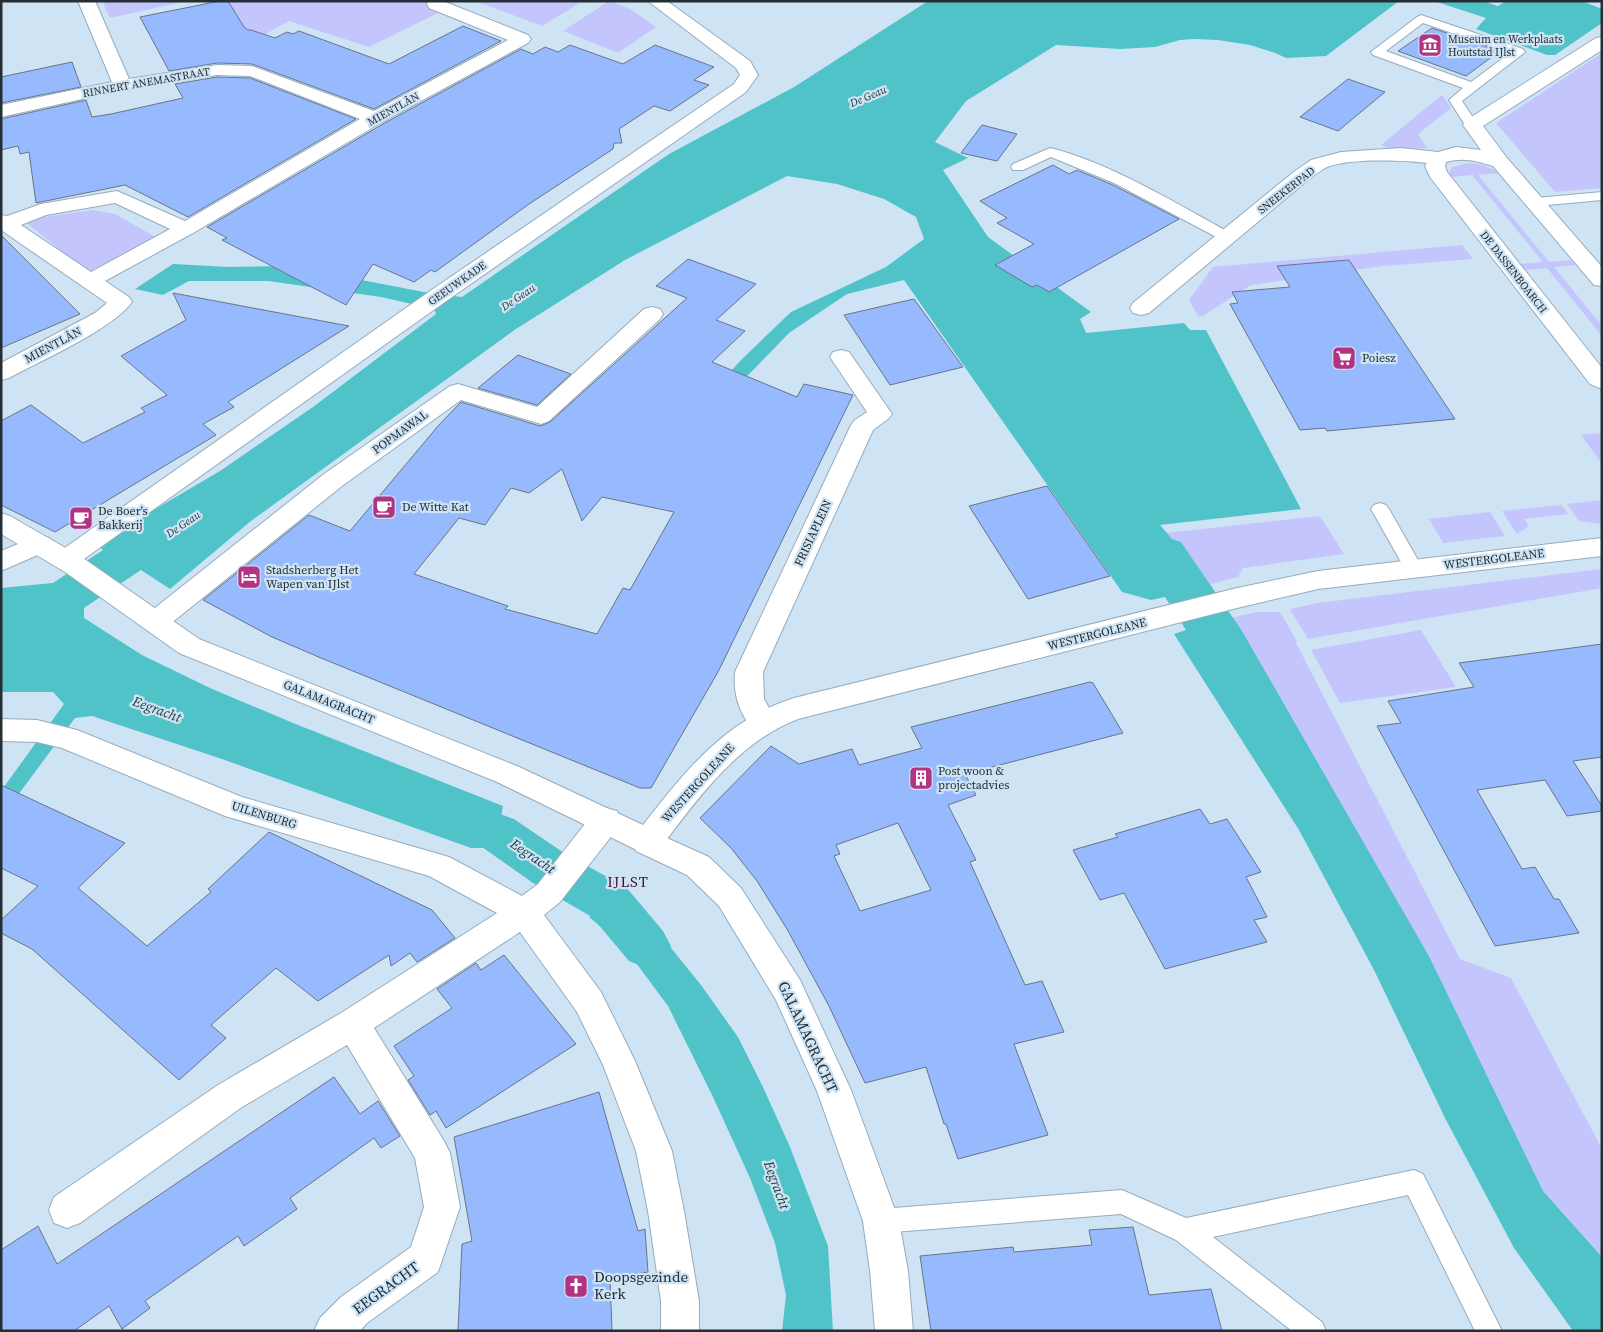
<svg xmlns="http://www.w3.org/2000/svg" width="1603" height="1332" viewBox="0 0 1603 1332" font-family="'Source Serif 4',serif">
<rect width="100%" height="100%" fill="#cee4f5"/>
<path fill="#c4c5fc" d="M 110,1 L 187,1 L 110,18 L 103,3 Z
M 209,1 L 439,1 L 426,8 L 438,13 L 369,47 L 289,21 L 249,43 Z
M 475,1 L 583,1 L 542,26 Z
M 609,1 L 630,9 L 656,27 L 618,53 L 563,31 Z
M 1602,53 L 1602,188 L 1555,192 L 1496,123 Z
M 1442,95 L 1451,108 L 1418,134 L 1427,148 L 1390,149 L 1381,145 Z
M 1469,163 L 1484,165 L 1499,173 L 1478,175 L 1549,262 L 1571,260 L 1575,265 L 1554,267 L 1602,326 L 1602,336 L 1547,268 L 1525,270 L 1521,264 L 1543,262 L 1472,175 L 1452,177 L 1449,174 L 1452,167 Z
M 92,210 L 115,214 L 157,238 L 87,272 L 27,223 L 44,217 Z
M 1462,245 L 1473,259 L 1383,266 L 1251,285 L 1203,316 L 1198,316 L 1189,300 L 1213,267 Z
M 1602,433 L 1602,464 L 1581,435 Z
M 1602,500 L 1602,524 L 1579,521 L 1567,504 Z
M 1562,505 L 1568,514 L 1524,519 L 1529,526 L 1517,534 L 1502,511 Z
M 1490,512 L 1505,536 L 1443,543 L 1429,519 Z
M 1320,516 L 1344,554 L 1243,568 L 1238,577 L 1210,584 L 1181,542 L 1172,539 L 1166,533 Z
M 1602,569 L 1602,588 L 1308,639 L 1290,609 L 1317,603 Z
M 1257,612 L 1280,612 L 1297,641 L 1296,643 L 1460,959 L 1511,978 L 1602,1149 L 1602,1257 L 1543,1191 L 1430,958 L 1231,618 Z
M 1421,630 L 1456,687 L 1340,703 L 1311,650 Z"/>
<path fill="#50c3c9" d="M 928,1 L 1399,1 L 1326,56 L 1286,58 L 1275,53 L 1250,45 L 1218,40 L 1195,39 L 1180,40 L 1155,47 L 1120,49 L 1056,45 L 966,101 L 935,142 L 968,158 L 943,170 L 988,237 L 1091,312 L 1080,319 L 1086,333 L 1184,323 L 1190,330 L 1206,330 L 1301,509 L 1160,525 L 1172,539 L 1181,542 L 1242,631 L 1430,958 L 1543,1191 L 1602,1257 L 1602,1331 L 1573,1331 L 1514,1248 L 1446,1120 L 1374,970 L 1299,830 L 1174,634 L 1186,630 L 1165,597 L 1151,600 L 1122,592 L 904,280 L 847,294 L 789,333 L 700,425 L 688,419 L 740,361 L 791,312 L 886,267 L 924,239 L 916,217 L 884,199 L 837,184 L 787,176 L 625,260 L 516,329 L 251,521 L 170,589 L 141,570 L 84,608 L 84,618 L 142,655 L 210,688 L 293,723 L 503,806 L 498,833 L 486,848 L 471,848 L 219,758 L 92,716 L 75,718 L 1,818 L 1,791 L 64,704 L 53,692 L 1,692 L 1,588 L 53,583 L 103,550 L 96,544 L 220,471 L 313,407 L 436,314 L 434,309 L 381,297 L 268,281 L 189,281 L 163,295 L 135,289 L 173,264 L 229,267 L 289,266 L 429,293 L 462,297 L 669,154 L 794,87 Z
M 1434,1 L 1483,1 L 1498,6 L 1506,1 L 1582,1 L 1602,9 L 1602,23 L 1555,55 L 1547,55 L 1476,29 L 1486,18 Z
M 625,891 L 701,985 L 738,1037 L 763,1087 L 790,1147 L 828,1246 L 833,1331 L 782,1331 L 786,1295 L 775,1243 L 750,1178 L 713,1097 L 668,1006 L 622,944 L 589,917 Z"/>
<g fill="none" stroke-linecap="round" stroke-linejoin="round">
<path fill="#50c3c9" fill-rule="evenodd" d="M 443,794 L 514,819 L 567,855 L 626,887 L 663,931 L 671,946 L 663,961 L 646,968 L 629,961 L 592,917 L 533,883 L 482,847 L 427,826 L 420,813 L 427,800 Z"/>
</g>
<path fill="#96bafd" stroke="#697488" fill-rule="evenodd" d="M 220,1 L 228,1 L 244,27 L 248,30 L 251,30 L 275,38 L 287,32 L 293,34 L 299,31 L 389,64 L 463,26 L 501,41 L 374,109 L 252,64 L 217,63 L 169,71 L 140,17 Z
M 1432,28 L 1500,51 L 1466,76 L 1398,51 Z
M 570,45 L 623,64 L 655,45 L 714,67 L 694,80 L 709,85 L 670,111 L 654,106 L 619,129 L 622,143 L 614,143 L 613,149 L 529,204 L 435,272 L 431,270 L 414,282 L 373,264 L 346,305 L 222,240 L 227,238 L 207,227 L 383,124 L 521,49 L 533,54 L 545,47 L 558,52 Z
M 72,62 L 81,87 L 1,103 L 1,77 Z
M 217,77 L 250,78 L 356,119 L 188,217 L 125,185 L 36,203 L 29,152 L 20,154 L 18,146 L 1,150 L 1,119 L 86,100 L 92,117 L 111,114 L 183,98 L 175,84 Z
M 1348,79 L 1385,92 L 1338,131 L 1300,117 Z
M 982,125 L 1017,134 L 997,161 L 961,153 Z
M 1053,165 L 1069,174 L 1077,170 L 1113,185 L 1179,219 L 1049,292 L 1037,285 L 1032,287 L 995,265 L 1034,244 L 997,223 L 1007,218 L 980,201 Z
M 1,235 L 80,314 L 1,348 Z
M 688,259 L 756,284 L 716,320 L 745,331 L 712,362 L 797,397 L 804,384 L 853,395 L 718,672 L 651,788 L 640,788 L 321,658 L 272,637 L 203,600 L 309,515 L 350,531 L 438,426 L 461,402 L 540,426 L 550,422 L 687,298 L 656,286 ZM 562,469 L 582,521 L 602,497 L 674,512 L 630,590 L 623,588 L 597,634 L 505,609 L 508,606 L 414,574 L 459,518 L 485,525 L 511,488 L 529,493 Z
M 1349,260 L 1455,419 L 1327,431 L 1325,428 L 1300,430 L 1230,304 L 1238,303 L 1232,292 L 1290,287 L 1277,266 Z
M 173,293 L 349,326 L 228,402 L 234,407 L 203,424 L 216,435 L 55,532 L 1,505 L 1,421 L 31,405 L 83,443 L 145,412 L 141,408 L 167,395 L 121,356 L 186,320 Z
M 914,299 L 963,367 L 890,385 L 844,315 Z
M 518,355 L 571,374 L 537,405 L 478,388 Z
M 1047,486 L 1110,576 L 1028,599 L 969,506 Z
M 1602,644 L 1602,757 L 1573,761 L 1602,806 L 1602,811 L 1567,816 L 1545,780 L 1477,790 L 1522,869 L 1535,867 L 1554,899 L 1559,899 L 1579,933 L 1495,946 L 1377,726 L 1401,723 L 1388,701 L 1474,687 L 1459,663 Z
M 1090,682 L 1093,683 L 1123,733 L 965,774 L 976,795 L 948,805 L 976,860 L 970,862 L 1025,985 L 1042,981 L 1064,1032 L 1014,1044 L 1048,1135 L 958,1159 L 946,1124 L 944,1124 L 926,1067 L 865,1083 L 829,1006 L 787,929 L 757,881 L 731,848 L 700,818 L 771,746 L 799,764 L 852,749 L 859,765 L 922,748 L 911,727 ZM 898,823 L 931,890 L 860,911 L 834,856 L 840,854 L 836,845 Z
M 1,785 L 125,843 L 78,888 L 147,946 L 211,892 L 208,889 L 269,832 L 432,910 L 455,938 L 417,962 L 410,953 L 391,966 L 389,955 L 318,1001 L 276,968 L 211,1025 L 226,1038 L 179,1080 L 32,949 L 1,933 L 1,920 L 38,886 L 1,868 Z
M 1200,809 L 1210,824 L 1227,819 L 1261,872 L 1246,877 L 1267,917 L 1254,920 L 1267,942 L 1165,969 L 1124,893 L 1100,900 L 1073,850 L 1118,837 L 1115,834 Z
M 504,955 L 576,1044 L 446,1128 L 436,1111 L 430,1115 L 408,1080 L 414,1076 L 394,1046 L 452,1008 L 437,989 L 476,963 L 481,970 Z
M 334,1077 L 360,1114 L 378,1101 L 400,1136 L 381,1148 L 374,1138 L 290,1198 L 297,1209 L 244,1246 L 238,1236 L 145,1301 L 150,1308 L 122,1329 L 109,1306 L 74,1331 L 1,1331 L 1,1250 L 38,1226 L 57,1264 Z
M 599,1092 L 638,1231 L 645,1229 L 648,1272 L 610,1278 L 612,1331 L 458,1331 L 462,1244 L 472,1241 L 454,1137 Z
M 1133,1227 L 1149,1295 L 1211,1289 L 1222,1331 L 931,1331 L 920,1256 L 1013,1247 L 1014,1252 L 1092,1245 L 1089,1230 Z"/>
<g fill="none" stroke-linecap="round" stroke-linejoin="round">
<g stroke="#96abbc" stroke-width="2">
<path id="service" d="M 1421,15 L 1523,49 L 1525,52 L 1462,101 L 1478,125 L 1477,128 L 1467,128 L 1449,100 L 1463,88 L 1373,55 L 1371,52 L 1417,17 ZM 1423,23 L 1510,53 L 1471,82 L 1386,51 Z
M 1050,148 C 1111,163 1177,204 1232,234 L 1234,237 L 1232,240 L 1222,240 L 1114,183 L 1051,157 L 1023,170 L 1013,170 L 1011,167 L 1013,164 Z
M 1602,192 L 1602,200 L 1536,206 L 1529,202 L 1536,198 Z
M 1380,503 L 1386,505 L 1389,509 L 1423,569 L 1420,573 L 1414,575 L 1408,573 L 1405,569 L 1371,509 L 1374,505 Z
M 1414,1170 L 1423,1174 L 1502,1331 L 1475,1331 L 1408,1195 L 1213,1237 L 1322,1322 L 1326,1331 L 1292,1331 L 1176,1240 L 1121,1214 L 881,1233 L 872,1230 L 869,1221 L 872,1212 L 881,1209 L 1122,1190 L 1186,1218 Z"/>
</g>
<g stroke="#96abbc" stroke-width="2">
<path id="minor" d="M 78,1 L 95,1 L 129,79 L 217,65 L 252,66 L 374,111 L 508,40 L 429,8 L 427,4 L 428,1 L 443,1 L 528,35 L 531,39 L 528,43 L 382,122 L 193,233 L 105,281 L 129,297 L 132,302 C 113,329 40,361 9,378 L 1,380 L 1,363 L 95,313 L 107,303 L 1,230 L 1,215 L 7,216 L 41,204 L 117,191 L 185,221 L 360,119 L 250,76 L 217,75 L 123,90 L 1,117 L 1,105 L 112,82 ZM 115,203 L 170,229 L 91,272 L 21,225 L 46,215 Z
M 648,1 L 667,1 L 750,61 L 758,75 L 746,92 L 449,299 L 74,566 L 65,569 L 56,566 L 52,560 L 56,554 L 433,289 L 734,84 L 740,75 L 736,68 Z
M 1602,37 L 1602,50 L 1483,126 L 1507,158 L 1602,267 L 1602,286 L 1594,285 L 1493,166 C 1477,161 1463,157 1446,162 L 1445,166 L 1447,172 L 1602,368 L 1602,389 L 1590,384 L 1430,177 L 1425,166 L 1427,163 C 1402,160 1347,158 1325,168 C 1320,171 1314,176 1309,179 L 1149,313 L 1141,315 L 1133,313 L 1130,308 L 1133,303 L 1295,171 L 1311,160 L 1341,152 L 1401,148 L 1438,152 L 1456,147 L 1481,150 L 1463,125 L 1465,121 L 1596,38 Z
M 652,307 L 660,309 L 663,314 L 660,319 L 549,421 L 541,424 L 461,400 L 342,486 L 164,629 L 155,632 L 146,629 L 142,622 L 146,615 L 324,474 L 450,386 L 458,384 L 537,407 L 644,309 Z
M 841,350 L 849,352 L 892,414 L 888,419 L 873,430 L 763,672 L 764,699 L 777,722 L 773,730 L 763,733 L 753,730 C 739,712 733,695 735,672 L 851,425 L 855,420 L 867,412 L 830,357 L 833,352 Z
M 40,535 L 49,538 L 53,544 L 49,550 L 1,571 L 1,551 Z
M 1,719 L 37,720 L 77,730 L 242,797 L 449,857 L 522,896 L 538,884 L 595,811 L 606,808 L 617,811 L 621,820 L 617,829 L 560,902 L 544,915 L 601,992 L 635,1061 L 672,1151 L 684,1211 L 699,1301 L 699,1331 L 661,1331 L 661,1301 L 648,1211 L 636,1151 L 603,1065 L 577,1012 L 520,932 L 374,1028 L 444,1141 L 450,1153 L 460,1207 L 438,1272 L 367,1323 L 360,1331 L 314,1331 L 320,1318 L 341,1297 L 411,1247 L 424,1207 L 415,1158 L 347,1045 L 242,1107 L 80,1223 L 67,1228 L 54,1223 L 49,1210 L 54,1197 L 218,1085 L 341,1013 L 497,913 L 429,876 L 225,816 L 62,748 L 37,742 L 1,741 Z
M 647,829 L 709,857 L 741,888 L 800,980 L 851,1090 L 899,1221 L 908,1271 L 913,1331 L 875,1331 L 870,1271 L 863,1221 L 817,1091 L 776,1000 L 719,906 L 687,875 L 636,851 L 632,842 L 636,833 Z"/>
</g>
<g stroke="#96abbc" stroke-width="2">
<path id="tertiary" d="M 1,513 L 10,516 L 83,558 L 199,639 L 517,766 L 643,825 C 686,770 725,720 794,698 L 1237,588 L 1318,571 L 1602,538 L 1602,556 L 1318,589 L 1237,608 L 798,719 C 737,742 696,801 658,851 L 647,855 L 497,782 L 179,653 L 65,572 L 1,534 Z"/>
</g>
<use href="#service" fill="#fff" fill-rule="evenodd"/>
<use href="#minor" fill="#fff" fill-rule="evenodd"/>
<use href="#tertiary" fill="#fff" fill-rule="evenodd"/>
</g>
<defs>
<g id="museum-square" transform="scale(1.25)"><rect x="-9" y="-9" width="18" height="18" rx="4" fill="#b13381" stroke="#cee4f5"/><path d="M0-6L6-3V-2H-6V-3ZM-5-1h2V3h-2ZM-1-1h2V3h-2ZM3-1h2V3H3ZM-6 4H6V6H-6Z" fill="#fff"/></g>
<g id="supermarket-square" transform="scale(1.25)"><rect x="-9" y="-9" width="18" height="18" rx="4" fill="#b13381" stroke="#cee4f5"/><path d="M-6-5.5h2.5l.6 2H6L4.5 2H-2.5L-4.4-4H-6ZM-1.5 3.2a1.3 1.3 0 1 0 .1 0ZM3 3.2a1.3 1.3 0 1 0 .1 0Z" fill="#fff"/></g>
<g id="cafe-square" transform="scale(1.25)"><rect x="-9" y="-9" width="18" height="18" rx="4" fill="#b13381" stroke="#cee4f5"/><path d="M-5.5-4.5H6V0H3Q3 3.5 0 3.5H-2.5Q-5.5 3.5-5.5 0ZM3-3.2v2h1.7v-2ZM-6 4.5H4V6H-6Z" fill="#fff"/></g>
<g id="hotel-square" transform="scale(1.25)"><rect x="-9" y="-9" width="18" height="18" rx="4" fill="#b13381" stroke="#cee4f5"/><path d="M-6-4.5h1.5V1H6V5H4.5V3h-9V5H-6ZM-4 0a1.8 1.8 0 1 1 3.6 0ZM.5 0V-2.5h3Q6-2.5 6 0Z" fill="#fff"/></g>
<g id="building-square" transform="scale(1.25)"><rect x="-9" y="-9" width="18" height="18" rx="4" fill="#b13381" stroke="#cee4f5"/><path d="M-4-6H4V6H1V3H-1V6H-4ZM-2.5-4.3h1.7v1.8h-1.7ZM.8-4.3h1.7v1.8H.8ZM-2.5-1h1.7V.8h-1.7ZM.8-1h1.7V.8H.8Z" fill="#fff"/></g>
<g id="church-square" transform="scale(1.25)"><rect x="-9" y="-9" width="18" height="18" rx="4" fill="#b13381" stroke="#cee4f5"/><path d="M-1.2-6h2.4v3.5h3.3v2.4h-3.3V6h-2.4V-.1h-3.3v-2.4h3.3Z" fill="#fff"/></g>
</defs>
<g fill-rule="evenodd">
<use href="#museum-square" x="1430" y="45"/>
<use href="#supermarket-square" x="1344" y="358"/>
<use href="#cafe-square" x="384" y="507"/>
<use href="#cafe-square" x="81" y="518"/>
<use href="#hotel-square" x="249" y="577"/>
<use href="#building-square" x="921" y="778"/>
<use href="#church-square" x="576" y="1286"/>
</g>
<g text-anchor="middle" stroke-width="4.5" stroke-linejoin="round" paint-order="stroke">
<g font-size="11" fill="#252e34" stroke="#cee4f5" text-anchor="start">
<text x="1448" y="43">Museum en Werkplaats<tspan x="1448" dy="13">Houtstad IJlst</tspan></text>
</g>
<g font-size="11" fill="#252e34" stroke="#cee4f5">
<text transform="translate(146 82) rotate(-10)" y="4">RINNERT ANEMASTRAAT</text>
<text transform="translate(393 109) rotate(-29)" y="4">MIENTLÂN</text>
<text transform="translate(1286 190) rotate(-38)" y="4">SNEEKERPAD</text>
<text transform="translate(1514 272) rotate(52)" y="4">DE DASSENBOARCH</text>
<text transform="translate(457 283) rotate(-35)" y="4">GEEUWKADE</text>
</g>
<g font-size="11" font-style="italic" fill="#203a3b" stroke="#cee4f5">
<text transform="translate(868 96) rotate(-23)" y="4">De Geau</text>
<text transform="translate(518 297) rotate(-34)" y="4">De Geau</text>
<text transform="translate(183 524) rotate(-34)" y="4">De Geau</text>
</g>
<g font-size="12" fill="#252e34" stroke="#cee4f5">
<text transform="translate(53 345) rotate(-28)" y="4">MIENTLÂN</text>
<text transform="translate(400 432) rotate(-36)" y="4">POPMAWAL</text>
<text transform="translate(813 533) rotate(-65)" y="4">FRISIAPLEIN</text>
<text transform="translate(1494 559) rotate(-7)" y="4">WESTERGOLEANE</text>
<text transform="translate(1097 634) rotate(-14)" y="4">WESTERGOLEANE</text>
<text transform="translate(329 702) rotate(22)" y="4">GALAMAGRACHT</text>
<text transform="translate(698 783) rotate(-48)" y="4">WESTERGOLEANE</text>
<text transform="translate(264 815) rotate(17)" y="4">UILENBURG</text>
</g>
<g font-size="12" fill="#252e34" stroke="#cee4f5" text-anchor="start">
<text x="1362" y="362">Poiesz</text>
<text x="402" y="511">De Witte Kat</text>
<text x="98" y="515">De Boer's<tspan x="98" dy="14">Bakkerij</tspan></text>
<text x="266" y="574">Stadsherberg Het<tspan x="266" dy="14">Wapen van IJlst</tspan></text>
<text x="938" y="775">Post woon &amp;<tspan x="938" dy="14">projectadvies</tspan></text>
</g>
<g font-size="14" font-style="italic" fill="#203a3b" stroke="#cee4f5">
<text transform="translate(157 709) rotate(20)" y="5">Eegracht</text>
<text transform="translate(533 856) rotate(34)" y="5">Eegracht</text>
<text transform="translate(777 1185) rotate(70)" y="5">Eegracht</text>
</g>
<g font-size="15" letter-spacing="1" fill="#490c33" stroke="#cee4f5">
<text x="628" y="887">IJLST</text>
</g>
<g font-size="15" fill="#252e34" stroke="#cee4f5">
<text transform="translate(808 1037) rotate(65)" y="5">GALAMAGRACHT</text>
<text transform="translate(386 1288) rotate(-36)" y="5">EEGRACHT</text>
</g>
<g font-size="15" fill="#252e34" stroke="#cee4f5" text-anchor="start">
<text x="594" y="1282">Doopsgezinde<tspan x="594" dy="17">Kerk</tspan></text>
</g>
</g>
<rect width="1603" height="1332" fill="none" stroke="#252e34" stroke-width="5"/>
</svg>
